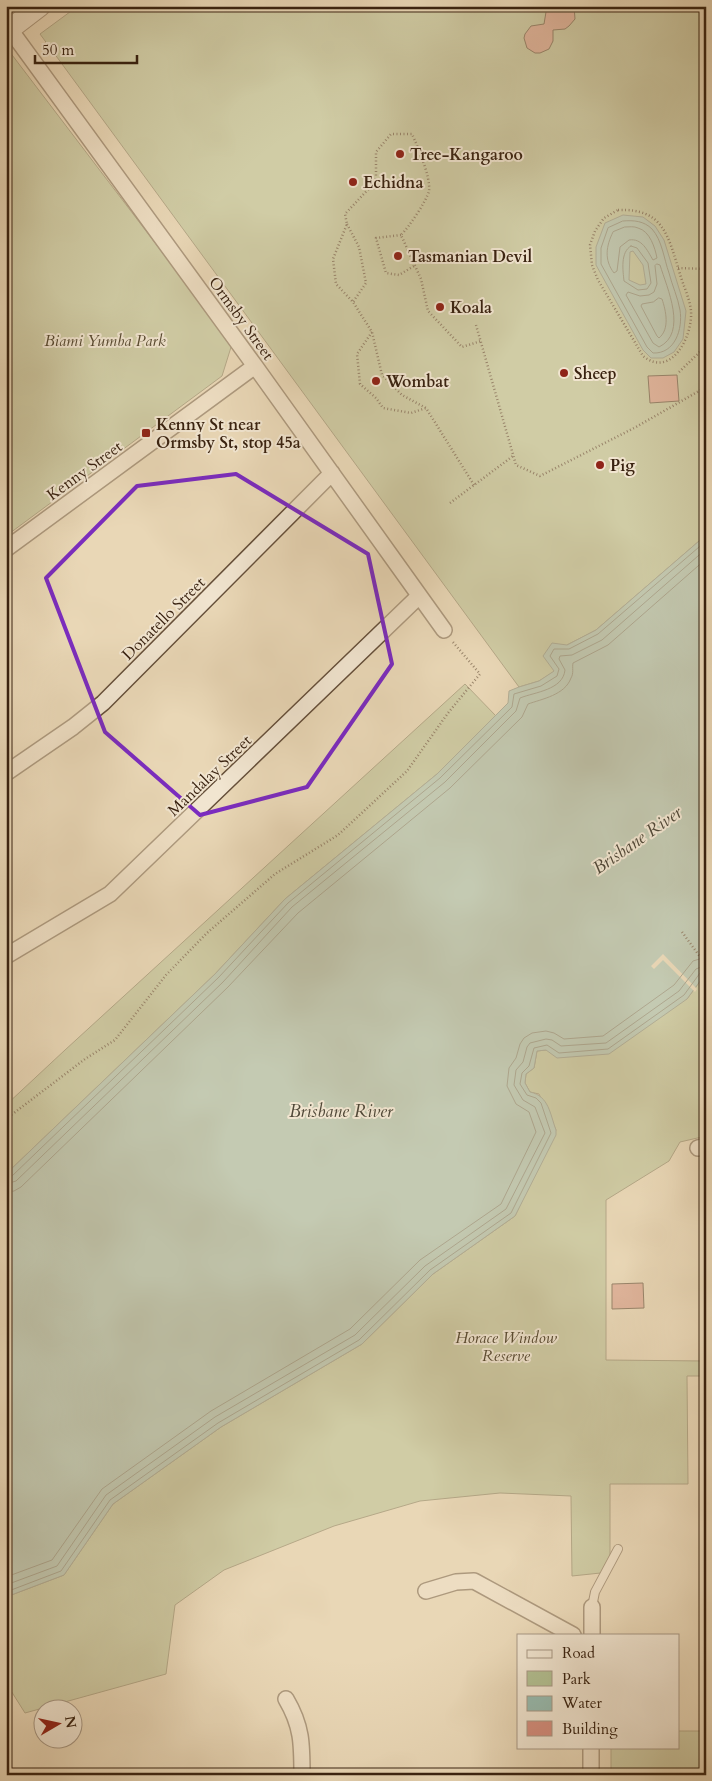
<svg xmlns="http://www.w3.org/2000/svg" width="712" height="1781" viewBox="0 0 712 1781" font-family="Cardo,serif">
<rect width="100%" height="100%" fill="#e9d7b6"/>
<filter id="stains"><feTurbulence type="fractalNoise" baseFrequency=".004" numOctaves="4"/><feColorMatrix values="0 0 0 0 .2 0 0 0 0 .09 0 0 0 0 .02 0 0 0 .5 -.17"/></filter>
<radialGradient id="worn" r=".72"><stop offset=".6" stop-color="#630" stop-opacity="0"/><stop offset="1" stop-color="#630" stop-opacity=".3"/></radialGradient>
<path fill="#b2bf91" stroke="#767050" d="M 78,6 L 706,6 L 706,535 L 596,630 L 567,645 L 555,671 L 539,681 L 519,687 L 40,34 Z
M 6,47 L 232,344 L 222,376 L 6,536 Z
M 465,684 L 496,716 L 437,774 L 285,899 L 215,974 L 6,1174 L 6,1105 L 65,1050 Z
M 706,973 L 706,1136 L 680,1142 L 669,1161 L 606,1200 L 606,1360 L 706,1361 L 706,1376 L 687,1376 L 688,1484 L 610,1484 L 610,1572 L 572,1576 L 571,1496 L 500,1493 L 420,1501 L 334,1526 L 224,1570 L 175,1605 L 166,1674 L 25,1713 L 8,1686 L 6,1686 L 6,1597 L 64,1575 L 113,1504 L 221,1427 L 362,1344 L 433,1274 L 515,1216 L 556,1130 L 539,1094 L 530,1092 L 525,1083 L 526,1074 L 534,1068 L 537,1051 L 546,1050 L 687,999 Z
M 678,1731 L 706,1731 L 706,1775 L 611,1775 L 611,1747 L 678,1747 Z"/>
<path fill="#97baae" stroke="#717d6f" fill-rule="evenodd" d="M 623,215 L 643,217 L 655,226 L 664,240 L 686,311 L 683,339 L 674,352 L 663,358 L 651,358 L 643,350 L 596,265 L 596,247 L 605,223 ZM 633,251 L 643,265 L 646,284 L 640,285 L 629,280 L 630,252 Z
M 706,535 L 706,973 L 687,999 L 609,1054 L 557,1058 L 546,1050 L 537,1051 L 534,1068 L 526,1074 L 525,1083 L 530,1092 C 549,1096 550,1114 556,1130 L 556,1135 L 515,1216 L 433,1274 L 362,1344 L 221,1427 L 113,1504 L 64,1575 L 6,1597 L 6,1174 L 215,974 L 285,899 L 437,774 L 508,703 L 509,691 L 519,687 L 539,681 L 554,671 L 543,656 L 552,643 L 567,645 L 596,630 Z"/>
<path fill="#e9d7b6" d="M 663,954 L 697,989 L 695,992 L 663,960 L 654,969 L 651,966 Z"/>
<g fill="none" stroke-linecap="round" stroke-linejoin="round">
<path stroke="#686e5f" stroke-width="1" d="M 623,221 C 634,220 644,221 652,229 C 662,240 664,259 669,273 C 672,285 678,298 680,310 C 683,329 675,354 653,353 L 647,347 L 601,264 L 601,248 L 608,228 Z
M 625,227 C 629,227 634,226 638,228 C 650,231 655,248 657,258 L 653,260 C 647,250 642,238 629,240 L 620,247 L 617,271 L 614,273 C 604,260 606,246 613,232 Z
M 631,246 L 637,248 L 648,263 L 651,283 L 647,289 L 638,290 L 624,281 C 623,271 620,252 631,246 Z
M 657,264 L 660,265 C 667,288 688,333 659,347 L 653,343 L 626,295 L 628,292 L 640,296 L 649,295 L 654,292 L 657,284 L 655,266 Z
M 659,298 L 662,299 C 666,311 670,329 659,338 L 657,336 L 641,306 L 642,304 L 653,302 Z
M 6,1178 L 12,1176 L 219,977 L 288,903 L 440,778 L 512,707 L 514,694 L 541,686 L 557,676 L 559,669 L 550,656 L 554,649 L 569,649 L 598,634 L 706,541
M 6,1184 L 16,1181 L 223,982 L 292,907 L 445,782 L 516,711 L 520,698 C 535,692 563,690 565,670 L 559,659 L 560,656 L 572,655 L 602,640 L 706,549
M 6,1192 L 14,1191 L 21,1187 L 228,987 L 298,913 L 450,788 L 522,717 L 528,704 C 542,699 565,695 571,678 C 574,673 572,668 573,663 L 608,645 L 706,559
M 6,1577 L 52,1560 L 102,1489 L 211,1411 L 350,1329 L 420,1260 L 501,1204 L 536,1132 L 529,1112 L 516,1104 L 507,1086 L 509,1068 L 516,1058 L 520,1044 L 524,1038 L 532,1033 L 546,1031 L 554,1033 L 564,1039 L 603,1036 L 674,985 L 693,961 L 706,957
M 6,1585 L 57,1566 L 106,1495 L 215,1417 L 355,1335 L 425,1266 L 506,1209 L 545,1133 L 535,1107 L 523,1100 L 514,1085 L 516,1070 L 523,1062 L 527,1047 L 530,1043 L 546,1039 L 552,1040 L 561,1046 L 606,1043 L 679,991 L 696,969 L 706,965
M 6,1592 L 61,1571 L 110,1500 L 218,1423 L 359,1340 L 430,1270 L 511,1213 L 551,1133 L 541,1103 L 536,1098 L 527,1095 L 520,1084 L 522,1073 L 529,1066 L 534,1048 L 547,1045 L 559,1053 L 608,1049 L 684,995 L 700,973 L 706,971"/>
</g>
<path fill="#d48d7d" stroke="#392210" d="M 547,6 L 574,6 L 575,19 L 569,26 L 565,29 L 553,30 L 553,41 L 549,49 L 540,53 L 535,53 L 527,48 L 524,38 L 525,34 L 531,26 L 544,24 Z
M 677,375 L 679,401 L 650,403 L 648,376 Z
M 643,1283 L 644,1308 L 612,1309 L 612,1284 Z"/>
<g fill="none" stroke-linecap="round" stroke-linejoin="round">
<g stroke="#654f3a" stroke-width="10">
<path id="service" d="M 592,1607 L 595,1592 L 618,1549"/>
</g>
<g stroke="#654f3a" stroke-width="18">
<path id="minor" d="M 6,24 L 255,366 L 444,630
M 6,549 L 255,366
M 6,773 L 73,727 L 103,703 L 332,473
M 6,956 L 110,894 L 418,597
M 698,1148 L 706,1146
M 426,1591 L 456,1582 L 474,1581 L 573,1635
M 592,1607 L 592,1635
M 286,1699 C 302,1726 302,1744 302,1775
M 591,1775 L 591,1747"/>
</g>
<g stroke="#654f3a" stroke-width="22">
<path id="tertiary" d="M 10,29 L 40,6"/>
</g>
<path stroke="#392210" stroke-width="2.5" stroke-dasharray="1 2.5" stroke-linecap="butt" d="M 618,210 C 664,208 668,236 680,274 C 683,285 690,299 691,311 C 693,336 671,379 643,356 L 598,280 L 592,265 L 590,245 L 595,231 L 604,218 Z
M 347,224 L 359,247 L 366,283 L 353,302
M 401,235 L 376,238 L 386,273 L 399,275 L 414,266
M 678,268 L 706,269
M 476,325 L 516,465 L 540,476 L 636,427 L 706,387
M 372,332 L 357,354 L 360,384 L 376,398 L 383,408 L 411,413 L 426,408
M 679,372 L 706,346
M 474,485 L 426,408 L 402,395 L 382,375 L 372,332 L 353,302 L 336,284 L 333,259 L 347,224 L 345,214 L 376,181 L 376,152 L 391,134 L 412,134 C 418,147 431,178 429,191 C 426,202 409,227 401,235 L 421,279 L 428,311 L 462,347 L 481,341
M 450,503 L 513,456
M 682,932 L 706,965
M 6,1119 L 85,1059 L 115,1040 L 166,975 L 207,933 L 275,874 L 338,835 L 407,771 L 448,713 L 480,674 L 452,641"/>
<use href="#service" stroke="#f1e5d0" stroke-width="8"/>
<use href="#minor" stroke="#f1e5d0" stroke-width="15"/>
<use href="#tertiary" stroke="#f1e5d0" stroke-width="20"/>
</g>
<path d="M0 0H712V1781H0ZM 236,474 L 368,554 L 392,664 L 307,787 L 200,815 L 105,732 L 46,578 L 137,486 Z" fill="#e9d7b6" fill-opacity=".55" fill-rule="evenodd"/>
<path fill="none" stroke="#7b2cbf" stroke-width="4" stroke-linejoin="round" d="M 236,474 L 368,554 L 392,664 L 307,787 L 200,815 L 105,732 L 46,578 L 137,486 Z"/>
<g fill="#8f2418" stroke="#f1e5d0" stroke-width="2">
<circle cx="400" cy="154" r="5"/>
<circle cx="353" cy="182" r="5"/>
<circle cx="398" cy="256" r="5"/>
<circle cx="440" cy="307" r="5"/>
<circle cx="564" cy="373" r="5"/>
<circle cx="376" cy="381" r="5"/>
<rect x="141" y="428" width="10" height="10" rx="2.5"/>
<circle cx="600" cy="465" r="5"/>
</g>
<g text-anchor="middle" stroke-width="4" stroke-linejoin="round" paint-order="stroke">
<g font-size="16" font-weight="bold" fill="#392210" stroke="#f1e5d0" text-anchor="start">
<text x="410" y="160">Tree-Kangaroo</text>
<text x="363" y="188">Echidna</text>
<text x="408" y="262">Tasmanian Devil</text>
<text x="450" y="313">Koala</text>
<text x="574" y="379">Sheep</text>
<text x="386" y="387">Wombat</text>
<text x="156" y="430">Kenny St near<tspan x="156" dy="18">Ormsby St, stop 45a</tspan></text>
<text x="610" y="471">Pig</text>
</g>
<g font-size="16" fill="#392210" stroke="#f1e5d0">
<text transform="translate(242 318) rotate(54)" y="6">Ormsby Street</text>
<text transform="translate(84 470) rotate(-36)" y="6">Kenny Street</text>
<text transform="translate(163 618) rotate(-45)" y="6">Donatello Street</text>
<text transform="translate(209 775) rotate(-44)" y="6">Mandalay Street</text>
</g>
<g font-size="16" font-style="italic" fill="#574930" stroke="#f1e5d0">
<text x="105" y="346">Biami Yumba Park</text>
<text x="506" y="1343">Horace Window<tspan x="506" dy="18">Reserve</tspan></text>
</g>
<g font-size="18" font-style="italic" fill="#504838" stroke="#f1e5d0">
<text transform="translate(637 840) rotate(-35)" y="6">Brisbane River</text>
<text x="341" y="1117">Brisbane River</text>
</g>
</g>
<rect width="712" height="1781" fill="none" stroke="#e9d7b6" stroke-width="25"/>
<rect x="8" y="8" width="697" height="1766" fill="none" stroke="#392210" stroke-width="2.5"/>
<rect x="12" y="12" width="687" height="1756" fill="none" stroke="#392210"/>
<rect x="517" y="1634" width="162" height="115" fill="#f1e5d0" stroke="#a79783"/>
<rect x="527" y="1650" width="25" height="8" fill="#f1e5d0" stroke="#a79783"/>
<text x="562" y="1658" font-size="15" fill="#392210">Road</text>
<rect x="527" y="1671" width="25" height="15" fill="#b2bf91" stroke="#a79783"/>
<text x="562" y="1684" font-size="15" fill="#392210">Park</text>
<rect x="527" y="1696" width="25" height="15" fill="#97baae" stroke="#a79783"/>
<text x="562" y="1708" font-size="15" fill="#392210">Water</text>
<rect x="527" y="1721" width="25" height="15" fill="#d48d7d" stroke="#a79783"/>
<text x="562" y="1734" font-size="15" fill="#392210">Building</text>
<g transform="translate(58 1724) rotate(81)"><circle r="24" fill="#f1e5d0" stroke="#a79783"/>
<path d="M0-4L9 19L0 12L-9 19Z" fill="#8f2418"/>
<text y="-8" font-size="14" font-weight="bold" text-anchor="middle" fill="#392210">N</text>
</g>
<path d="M35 55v8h102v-8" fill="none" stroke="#392210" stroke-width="2.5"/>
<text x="42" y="55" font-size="15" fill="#392210" stroke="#f1e5d0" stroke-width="4" paint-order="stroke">50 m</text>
<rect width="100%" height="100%" filter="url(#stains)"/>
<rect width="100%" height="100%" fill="url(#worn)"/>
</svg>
